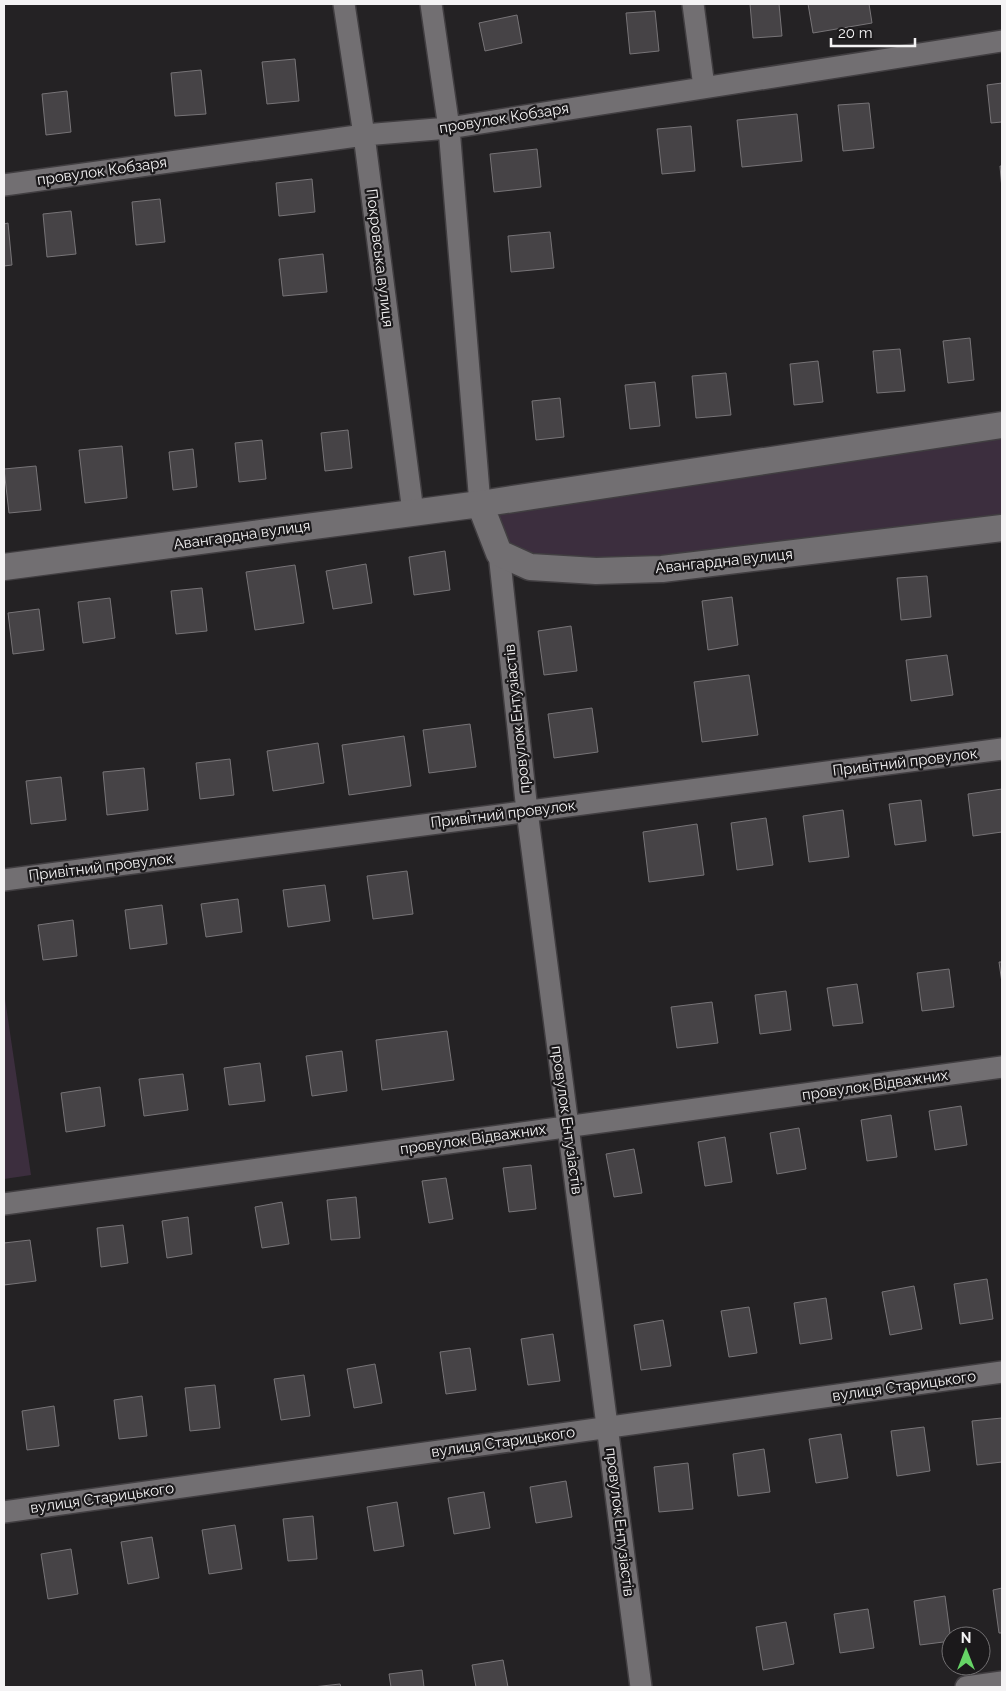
<svg xmlns="http://www.w3.org/2000/svg" width="1006" height="1691" viewBox="0 0 1006 1691" font-family="Raleway,sans-serif">
<rect width="100%" height="100%" fill="#242224"/>
<path fill="#3c2e3e" d="M 1002,425 L 1002,528 L 662,569 L 499,553 L 480,504 Z
M 4,992 L 31,1175 L 4,1179 Z"/>
<path fill="#464346" stroke="#777477" d="M 750,4 L 779,4 L 782,36 L 753,38 Z
M 808,4 L 869,4 L 872,23 L 813,33 Z
M 655,11 L 659,51 L 630,54 L 626,13 Z
M 517,15 L 522,43 L 485,51 L 479,23 Z
M 295,59 L 299,101 L 267,104 L 262,62 Z
M 201,70 L 206,114 L 175,116 L 171,73 Z
M 1002,83 L 1002,122 L 991,123 L 987,85 Z
M 67,91 L 71,132 L 46,135 L 42,94 Z
M 869,103 L 874,148 L 843,151 L 838,105 Z
M 797,114 L 802,161 L 742,167 L 737,120 Z
M 691,126 L 695,171 L 662,174 L 657,129 Z
M 537,149 L 541,187 L 494,192 L 490,154 Z
M 1000,166 L 1002,166 L 1002,189 Z
M 312,179 L 315,212 L 279,216 L 276,183 Z
M 160,199 L 165,242 L 136,245 L 132,202 Z
M 71,211 L 76,254 L 47,257 L 43,214 Z
M 8,223 L 12,265 L 4,266 L 4,224 Z
M 550,232 L 554,268 L 511,272 L 508,236 Z
M 323,254 L 327,292 L 283,296 L 279,259 Z
M 970,338 L 974,380 L 948,383 L 943,341 Z
M 900,349 L 905,391 L 877,393 L 873,351 Z
M 818,361 L 823,402 L 794,405 L 790,364 Z
M 726,373 L 731,415 L 696,418 L 692,376 Z
M 655,382 L 660,426 L 630,429 L 625,385 Z
M 560,398 L 564,437 L 536,440 L 532,401 Z
M 348,430 L 352,468 L 325,471 L 321,433 Z
M 262,440 L 266,479 L 239,482 L 235,443 Z
M 122,446 L 127,498 L 85,503 L 79,450 Z
M 193,449 L 197,487 L 173,490 L 169,452 Z
M 36,466 L 41,510 L 9,513 L 4,469 Z
M 445,551 L 450,590 L 414,595 L 409,557 Z
M 366,564 L 372,603 L 333,609 L 326,571 Z
M 295,565 L 304,623 L 255,630 L 246,572 Z
M 927,576 L 931,617 L 901,620 L 897,578 Z
M 202,588 L 207,631 L 176,634 L 171,591 Z
M 732,597 L 738,645 L 708,650 L 702,601 Z
M 110,598 L 115,638 L 83,643 L 78,602 Z
M 39,609 L 44,650 L 13,654 L 8,613 Z
M 571,626 L 577,671 L 544,675 L 538,631 Z
M 947,655 L 953,695 L 911,701 L 906,660 Z
M 749,675 L 758,735 L 702,742 L 694,682 Z
M 592,708 L 598,752 L 554,758 L 548,714 Z
M 470,724 L 476,767 L 429,773 L 423,730 Z
M 404,736 L 411,786 L 349,795 L 342,745 Z
M 318,743 L 324,783 L 273,791 L 267,751 Z
M 230,759 L 234,795 L 200,799 L 196,763 Z
M 144,768 L 148,810 L 107,815 L 103,772 Z
M 61,777 L 66,820 L 31,824 L 26,781 Z
M 1002,789 L 1002,832 L 973,836 L 968,794 Z
M 921,800 L 926,841 L 895,845 L 889,804 Z
M 843,810 L 849,857 L 809,862 L 803,816 Z
M 766,818 L 773,865 L 737,870 L 731,823 Z
M 697,824 L 704,875 L 649,882 L 643,832 Z
M 407,871 L 413,914 L 373,919 L 367,876 Z
M 325,885 L 330,921 L 288,927 L 283,890 Z
M 238,899 L 242,932 L 206,937 L 201,904 Z
M 162,905 L 167,944 L 130,949 L 125,910 Z
M 73,920 L 77,956 L 43,960 L 38,925 Z
M 999,962 L 1002,962 L 1002,983 Z
M 949,969 L 954,1007 L 922,1011 L 917,973 Z
M 857,984 L 863,1023 L 833,1026 L 827,988 Z
M 786,991 L 791,1030 L 760,1034 L 755,995 Z
M 712,1002 L 718,1043 L 677,1048 L 671,1007 Z
M 447,1031 L 454,1080 L 382,1090 L 376,1040 Z
M 342,1051 L 347,1091 L 312,1096 L 306,1056 Z
M 260,1063 L 265,1101 L 229,1105 L 224,1068 Z
M 183,1074 L 188,1110 L 144,1116 L 139,1079 Z
M 100,1087 L 105,1126 L 66,1132 L 61,1093 Z
M 961,1106 L 967,1145 L 935,1150 L 929,1111 Z
M 891,1115 L 897,1157 L 867,1161 L 861,1120 Z
M 799,1128 L 806,1169 L 777,1174 L 770,1133 Z
M 725,1137 L 732,1182 L 705,1186 L 698,1142 Z
M 634,1149 L 642,1193 L 614,1197 L 606,1154 Z
M 531,1165 L 536,1209 L 509,1212 L 503,1168 Z
M 446,1178 L 453,1219 L 429,1223 L 422,1181 Z
M 356,1197 L 360,1238 L 331,1240 L 327,1200 Z
M 282,1202 L 289,1244 L 262,1248 L 255,1207 Z
M 188,1217 L 192,1254 L 167,1258 L 162,1221 Z
M 123,1225 L 128,1263 L 101,1267 L 97,1228 Z
M 30,1240 L 36,1281 L 4,1285 L 4,1243 Z
M 987,1279 L 993,1319 L 960,1324 L 954,1284 Z
M 914,1286 L 922,1329 L 890,1335 L 882,1292 Z
M 826,1298 L 832,1339 L 800,1344 L 794,1303 Z
M 749,1307 L 757,1353 L 729,1357 L 721,1311 Z
M 663,1320 L 671,1366 L 641,1370 L 634,1325 Z
M 553,1334 L 560,1381 L 528,1385 L 521,1339 Z
M 470,1348 L 476,1390 L 446,1394 L 440,1352 Z
M 375,1364 L 382,1403 L 354,1408 L 347,1369 Z
M 304,1375 L 310,1416 L 281,1420 L 274,1379 Z
M 215,1385 L 220,1428 L 190,1431 L 185,1388 Z
M 142,1396 L 147,1436 L 119,1439 L 114,1400 Z
M 54,1406 L 59,1446 L 27,1450 L 22,1411 Z
M 1002,1418 L 1002,1462 L 977,1465 L 972,1421 Z
M 924,1427 L 930,1471 L 897,1476 L 891,1431 Z
M 841,1434 L 848,1478 L 816,1483 L 809,1439 Z
M 764,1449 L 770,1492 L 738,1496 L 733,1454 Z
M 688,1463 L 693,1509 L 659,1512 L 654,1467 Z
M 566,1481 L 572,1517 L 536,1523 L 530,1487 Z
M 484,1492 L 490,1528 L 454,1534 L 448,1498 Z
M 397,1502 L 404,1546 L 374,1551 L 367,1507 Z
M 313,1516 L 317,1559 L 288,1561 L 283,1519 Z
M 235,1525 L 242,1569 L 209,1574 L 202,1530 Z
M 152,1537 L 159,1578 L 128,1584 L 121,1542 Z
M 71,1549 L 78,1594 L 48,1599 L 41,1554 Z
M 1002,1588 L 1002,1633 L 999,1633 L 993,1590 Z
M 945,1596 L 951,1641 L 920,1645 L 914,1601 Z
M 868,1609 L 874,1648 L 840,1653 L 834,1614 Z
M 786,1622 L 794,1664 L 763,1670 L 756,1627 Z
M 503,1660 L 508,1687 L 476,1687 L 472,1665 Z
M 422,1670 L 424,1687 L 391,1687 L 389,1674 Z
M 340,1684 L 341,1687 L 313,1687 Z"/>
<g fill="none" stroke-linecap="round" stroke-linejoin="round">
<g stroke="#413e41" stroke-width="24">
<path id="minor" d="M 344,4 L 364,135 L 413,512
M 431,4 L 449,128 L 480,504
M 693,4 L 704,87
M 4,185 L 364,135 L 449,128 L 1002,41
M 499,553 L 527,811 L 641,1687
M 4,880 L 1002,749
M 4,1204 L 1002,1067
M 4,1512 L 1002,1372
M 966,1687 L 1002,1682"/>
</g>
<g stroke="#413e41" stroke-width="29">
<path id="tertiary" d="M 480,504 L 1002,425
M 4,567 L 480,504 L 499,553 L 530,567 L 596,571 L 662,569 L 1002,528"/>
</g>
<use href="#minor" stroke="#726f72" stroke-width="21"/>
<use href="#tertiary" stroke="#726f72" stroke-width="26"/>
</g>
<g text-anchor="middle" stroke-width="4.5" stroke-linejoin="round" paint-order="stroke">
<g font-size="15" fill="#f4f3f4" stroke="#1b191b">
<text transform="translate(504 118) rotate(-9)" y="5">провулок Кобзаря</text>
<text transform="translate(102 171) rotate(-8)" y="5">провулок Кобзаря</text>
<text transform="translate(380 258) rotate(83)" y="5">Покровська вулиця</text>
<text transform="translate(242 535) rotate(-8)" y="5">Авангардна вулиця</text>
<text transform="translate(724 561) rotate(-6)" y="5">Авангардна вулиця</text>
<text transform="translate(517 719) rotate(-96)" y="5">провулок Ентузіастів</text>
<text transform="translate(905 762) rotate(-7)" y="5">Привітний провулок</text>
<text transform="translate(503 814) rotate(-7)" y="5">Привітний провулок</text>
<text transform="translate(101 867) rotate(-7)" y="5">Привітний провулок</text>
<text transform="translate(875 1085) rotate(-8)" y="5">провулок Відважних</text>
<text transform="translate(567 1120) rotate(82)" y="5">провулок Ентузіастів</text>
<text transform="translate(473 1139) rotate(-8)" y="5">провулок Відважних</text>
<text transform="translate(904 1386) rotate(-8)" y="5">вулиця Старицького</text>
<text transform="translate(503 1442) rotate(-8)" y="5">вулиця Старицького</text>
<text transform="translate(102 1498) rotate(-8)" y="5">вулиця Старицького</text>
<text transform="translate(620 1522) rotate(83)" y="5">провулок Ентузіастів</text>
</g>
</g>
<rect width="1006" height="1691" fill="none" stroke="#f4f3f4" stroke-width="10"/>
<g transform="translate(966 1651)"><circle r="24" fill="#1b191b" stroke="#727072"/>
<path d="M0-4L9 19L0 12L-9 19Z" fill="#66d466"/>
<text y="-8" font-size="14" font-weight="bold" text-anchor="middle" fill="#f4f3f4">N</text>
</g>
<path d="M831 38v8h84v-8" fill="none" stroke="#f4f3f4" stroke-width="2.5"/>
<text x="838" y="38" font-size="15" fill="#f4f3f4" stroke="#1b191b" stroke-width="4" paint-order="stroke">20 m</text>
</svg>
